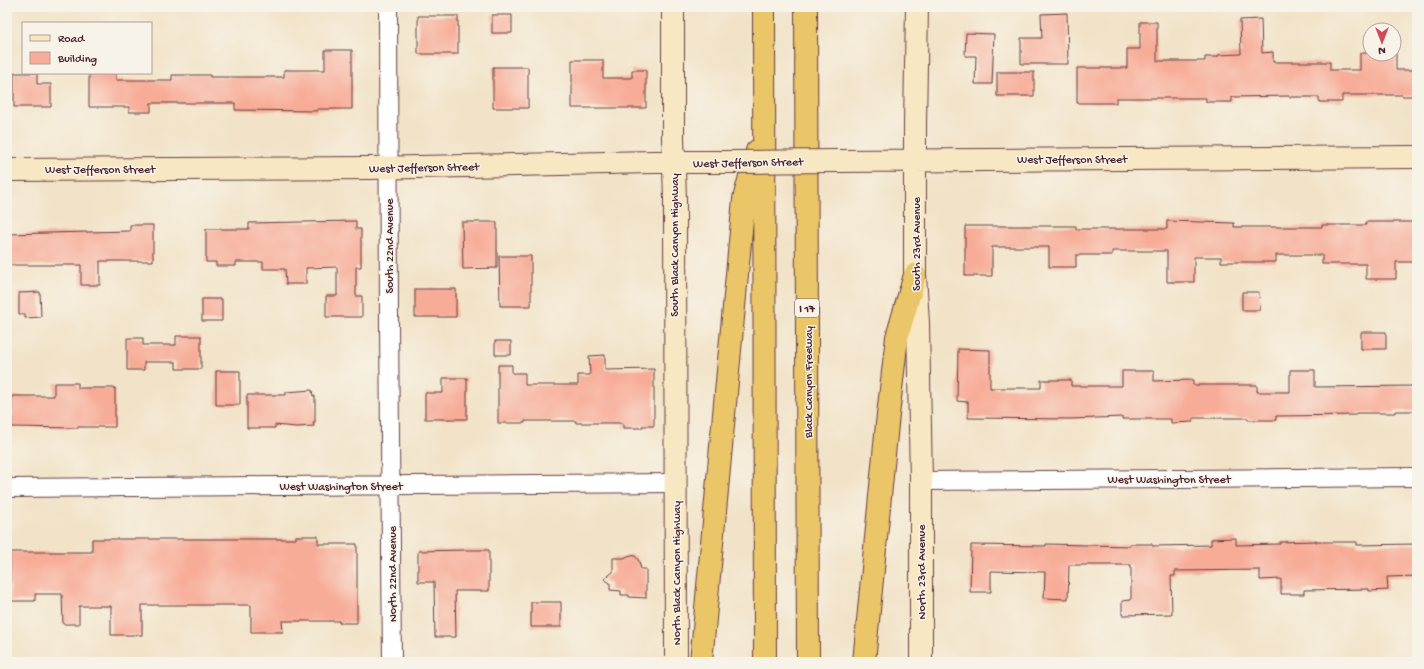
<svg xmlns="http://www.w3.org/2000/svg" width="1424" height="669" viewBox="0 0 1424 669" font-family="'Gochi Hand',sans-serif">
<rect width="100%" height="100%" fill="#f7f3e8"/>
<filter id="ink" filterUnits="userSpaceOnUse"><feTurbulence type="fractalNoise" baseFrequency=".025" numOctaves="2"/><feDisplacementMap in="SourceGraphic" scale="8" xChannelSelector="R" yChannelSelector="G"/><feConvolveMatrix kernelMatrix="1 2 1 2 8 2 1 2 1" color-interpolation-filters="sRGB"/></filter>
<filter id="wash" filterUnits="userSpaceOnUse"><feTurbulence type="fractalNoise" baseFrequency=".012" numOctaves="4" result="noise"/><feDisplacementMap in="SourceGraphic" scale="16" xChannelSelector="R" yChannelSelector="G"/><feGaussianBlur stdDeviation="0.9" result="paint"/><feColorMatrix in="noise" values="0 0 0 0 0 0 0 0 0 0 0 0 0 0 0 0 0 1.4 0 .05"/><feComposite in="paint" operator="in"/></filter>
<g filter="url(#wash)">
<rect width="100%" height="100%" fill="#f2e3c8"/>
<g id="blocks">
<path fill="#f7ac97" d="M 1067,13 L 1068,64 L 1021,64 L 1021,38 L 1042,38 L 1041,14 Z
M 492,15 L 512,15 L 512,33 L 492,33 Z
M 418,16 L 458,16 L 458,54 L 418,54 Z
M 1261,19 L 1262,53 L 1273,52 L 1273,62 L 1330,62 L 1330,70 L 1360,70 L 1360,53 L 1367,53 L 1367,39 L 1370,39 L 1370,54 L 1394,54 L 1394,39 L 1396,39 L 1396,70 L 1417,70 L 1417,96 L 1402,96 L 1402,95 L 1342,95 L 1342,102 L 1319,102 L 1319,97 L 1289,97 L 1289,96 L 1232,97 L 1232,102 L 1206,102 L 1206,98 L 1116,98 L 1116,103 L 1077,103 L 1077,68 L 1127,68 L 1127,49 L 1140,49 L 1140,22 L 1157,22 L 1157,61 L 1205,61 L 1205,57 L 1218,57 L 1218,55 L 1241,54 L 1240,20 Z
M 966,33 L 994,34 L 992,84 L 975,84 L 976,56 L 965,56 Z
M 325,50 L 352,50 L 352,109 L 317,109 L 317,111 L 235,110 L 235,103 L 151,103 L 151,112 L 129,112 L 129,107 L 89,107 L 89,73 L 116,73 L 116,80 L 172,80 L 172,75 L 210,75 L 210,77 L 284,77 L 284,70 L 325,70 Z
M 572,60 L 603,60 L 603,78 L 632,78 L 632,70 L 646,70 L 646,108 L 572,108 Z
M 493,67 L 528,67 L 528,108 L 493,108 Z
M 997,72 L 1034,72 L 1034,96 L 997,96 Z
M 14,73 L 37,73 L 37,84 L 51,84 L 51,107 L 14,107 Z
M 356,221 L 356,229 L 361,229 L 361,267 L 356,267 L 356,296 L 362,296 L 362,317 L 326,317 L 326,296 L 337,296 L 337,267 L 306,268 L 306,284 L 286,284 L 285,269 L 263,269 L 263,262 L 236,262 L 236,266 L 216,266 L 216,262 L 206,262 L 206,229 L 249,229 L 249,223 Z
M 1167,221 L 1234,223 L 1234,227 L 1322,227 L 1322,225 L 1366,225 L 1366,222 L 1417,222 L 1417,262 L 1396,262 L 1396,279 L 1366,279 L 1366,264 L 1322,264 L 1322,255 L 1276,255 L 1276,262 L 1221,262 L 1221,257 L 1194,257 L 1194,282 L 1167,282 L 1167,251 L 1112,251 L 1112,255 L 1076,255 L 1076,267 L 1049,267 L 1049,247 L 992,247 L 992,276 L 965,276 L 965,226 L 1076,226 L 1076,229 L 1167,229 Z
M 462,222 L 497,222 L 497,268 L 463,269 Z
M 130,225 L 153,225 L 153,261 L 100,261 L 100,285 L 81,285 L 81,265 L 8,265 L 7,234 L 130,231 Z
M 499,256 L 531,256 L 531,306 L 500,306 Z
M 415,289 L 456,289 L 456,317 L 415,317 Z
M 40,292 L 41,317 L 25,318 L 25,314 L 19,314 L 19,293 Z
M 1242,292 L 1259,292 L 1260,310 L 1242,310 Z
M 202,299 L 222,299 L 222,321 L 202,321 Z
M 1361,332 L 1386,332 L 1386,349 L 1361,349 Z
M 176,336 L 201,336 L 201,369 L 176,369 L 176,362 L 144,362 L 144,370 L 127,370 L 127,338 L 143,338 L 143,345 L 176,345 Z
M 495,341 L 511,341 L 511,355 L 495,355 Z
M 958,349 L 990,350 L 990,388 L 1041,388 L 1041,380 L 1071,380 L 1071,386 L 1122,386 L 1122,371 L 1154,371 L 1154,381 L 1193,380 L 1193,385 L 1257,385 L 1257,392 L 1290,392 L 1290,370 L 1315,370 L 1315,387 L 1417,386 L 1417,411 L 1395,411 L 1395,413 L 1356,413 L 1356,415 L 1276,416 L 1276,420 L 1248,420 L 1248,418 L 1193,418 L 1193,422 L 1171,423 L 1171,419 L 1122,419 L 1122,417 L 1071,419 L 968,418 L 968,402 L 957,401 Z
M 605,355 L 605,370 L 654,369 L 654,426 L 642,426 L 642,428 L 623,428 L 623,423 L 576,423 L 576,421 L 525,421 L 525,423 L 498,423 L 498,365 L 512,365 L 512,373 L 525,373 L 525,385 L 578,385 L 578,375 L 590,375 L 589,356 Z
M 216,371 L 240,371 L 240,405 L 216,405 Z
M 443,378 L 467,378 L 467,419 L 425,419 L 425,393 L 443,393 Z
M 54,383 L 78,383 L 78,388 L 115,388 L 115,427 L 78,427 L 78,428 L 12,427 L 12,396 L 54,396 Z
M 312,390 L 313,396 L 315,396 L 315,422 L 313,422 L 314,426 L 296,427 L 275,425 L 275,428 L 247,428 L 247,395 L 286,395 L 286,392 Z
M 296,536 L 318,536 L 318,544 L 357,544 L 357,623 L 339,623 L 339,621 L 282,621 L 283,632 L 251,632 L 251,605 L 142,605 L 142,635 L 111,635 L 111,606 L 79,606 L 79,624 L 63,624 L 62,594 L 35,594 L 35,601 L 10,601 L 10,552 L 92,552 L 92,539 L 296,539 Z
M 1236,538 L 1236,545 L 1280,544 L 1280,542 L 1316,541 L 1316,542 L 1357,542 L 1357,545 L 1417,544 L 1417,576 L 1387,577 L 1388,590 L 1369,591 L 1369,589 L 1304,590 L 1304,594 L 1281,594 L 1281,579 L 1260,580 L 1260,570 L 1175,571 L 1175,576 L 1171,576 L 1172,614 L 1122,615 L 1122,601 L 1131,600 L 1131,565 L 1069,565 L 1068,599 L 1044,598 L 1045,572 L 991,571 L 991,592 L 970,592 L 971,545 L 1046,546 L 1046,544 L 1130,546 L 1130,544 L 1152,544 L 1152,546 L 1211,545 L 1211,539 Z
M 464,550 L 489,550 L 489,591 L 455,591 L 456,637 L 435,637 L 434,582 L 418,582 L 418,551 Z
M 630,555 L 635,556 L 639,561 L 641,569 L 646,569 L 646,598 L 629,597 L 629,595 L 621,595 L 621,591 L 610,590 L 610,583 L 604,579 L 613,572 L 613,558 L 624,558 Z
M 531,602 L 561,602 L 561,627 L 531,627 Z"/>
</g>
</g>
<g filter="url(#ink)">
<use href="#blocks" fill-opacity="0" stroke="#633c43" stroke-width="1"/>
<g fill="none" stroke-linecap="round" stroke-linejoin="round">
<g stroke="#633c43" stroke-width="20">
<path id="street" d="M 388,7 L 389,325 L 392,662
M 921,481 L 1417,477
M 7,488 L 676,483"/>
</g>
<g stroke="#633c43" stroke-width="24">
<path id="secondary" d="M 673,7 L 673,137 L 675,199 L 676,662
M 917,7 L 915,124 L 915,275 L 918,323 L 921,481 L 921,662
M 837,161 L 1417,157
M 7,170 L 370,168 L 652,162 L 732,162"/>
</g>
<g stroke="#633c43" stroke-width="24">
<path id="highway" d="M 764,7 L 765,662
M 806,7 L 808,662
M 701,662 L 744,199 L 757,151
M 864,662 L 887,424 L 897,337 L 915,275"/>
</g>
<use href="#street" stroke="#fff" stroke-width="18"/>
<use href="#secondary" stroke="#f7e8c3" stroke-width="22"/>
<use href="#highway" stroke="#eac669" stroke-width="22"/>
<g stroke="#633c43" stroke-width="24" stroke-linecap="butt">
<path id="secondary-bridge" d="M 732,162 L 837,161"/>
</g>
<use href="#secondary-bridge" stroke="#f7e8c3" stroke-width="22"/>
</g>
</g>
<g text-anchor="middle" stroke-width="3" stroke-linejoin="round" paint-order="stroke">
<rect fill="#f7f3e8" stroke="#7e5f64" stroke-width="1" x="795" y="299" width="24" height="18" rx="3"/>
<g font-size="11" font-weight="bold" fill="#4a1f2b">
<text x="807" y="312">I 17</text>
</g>
<g font-size="12" fill="#4a1f2b" stroke="#f7f3e8">
<text x="1072" y="163">West Jefferson Street</text>
<text transform="translate(748 162) rotate(-1)" y="4">West Jefferson Street</text>
<text transform="translate(424 167) rotate(-1)" y="4">West Jefferson Street</text>
<text x="100" y="173">West Jefferson Street</text>
<text transform="translate(916 244) rotate(-90)" y="4">South 23rd Avenue</text>
<text transform="translate(674 245) rotate(-90)" y="4">South Black Canyon Highway</text>
<text transform="translate(389 246) rotate(-90)" y="4">South 22nd Avenue</text>
<text transform="translate(808 382) rotate(-90)" y="4">Black Canyon Freeway</text>
<text x="1169" y="483">West Washington Street</text>
<text x="341" y="490">West Washington Street</text>
<text transform="translate(921 572) rotate(-90)" y="4">North 23rd Avenue</text>
<text transform="translate(676 573) rotate(-90)" y="4">North Black Canyon Highway</text>
<text transform="translate(392 574) rotate(-90)" y="4">North 22nd Avenue</text>
</g>
</g>
<rect width="1424" height="669" fill="none" stroke="#f7f3e8" stroke-width="24"/>
<rect x="22" y="22" width="130" height="52" fill="#f7f3e8" stroke="#b29e9c"/>
<rect x="30" y="35" width="20" height="6" fill="#f7e8c3" stroke="#b29e9c"/>
<text x="58" y="42" font-size="12" fill="#4a1f2b">Road</text>
<rect x="30" y="52" width="20" height="12" fill="#f7ac97" stroke="#b29e9c"/>
<text x="58" y="62" font-size="12" fill="#4a1f2b">Building</text>
<g transform="translate(1382 42) rotate(180)"><circle r="19" fill="#f7f3e8" stroke="#b29e9c"/>
<path d="M0-3L7 15L0 10L-7 15Z" fill="#d1495b"/>
<text y="-6" font-size="11" font-weight="bold" text-anchor="middle" fill="#4a1f2b">N</text>
</g>
</svg>
